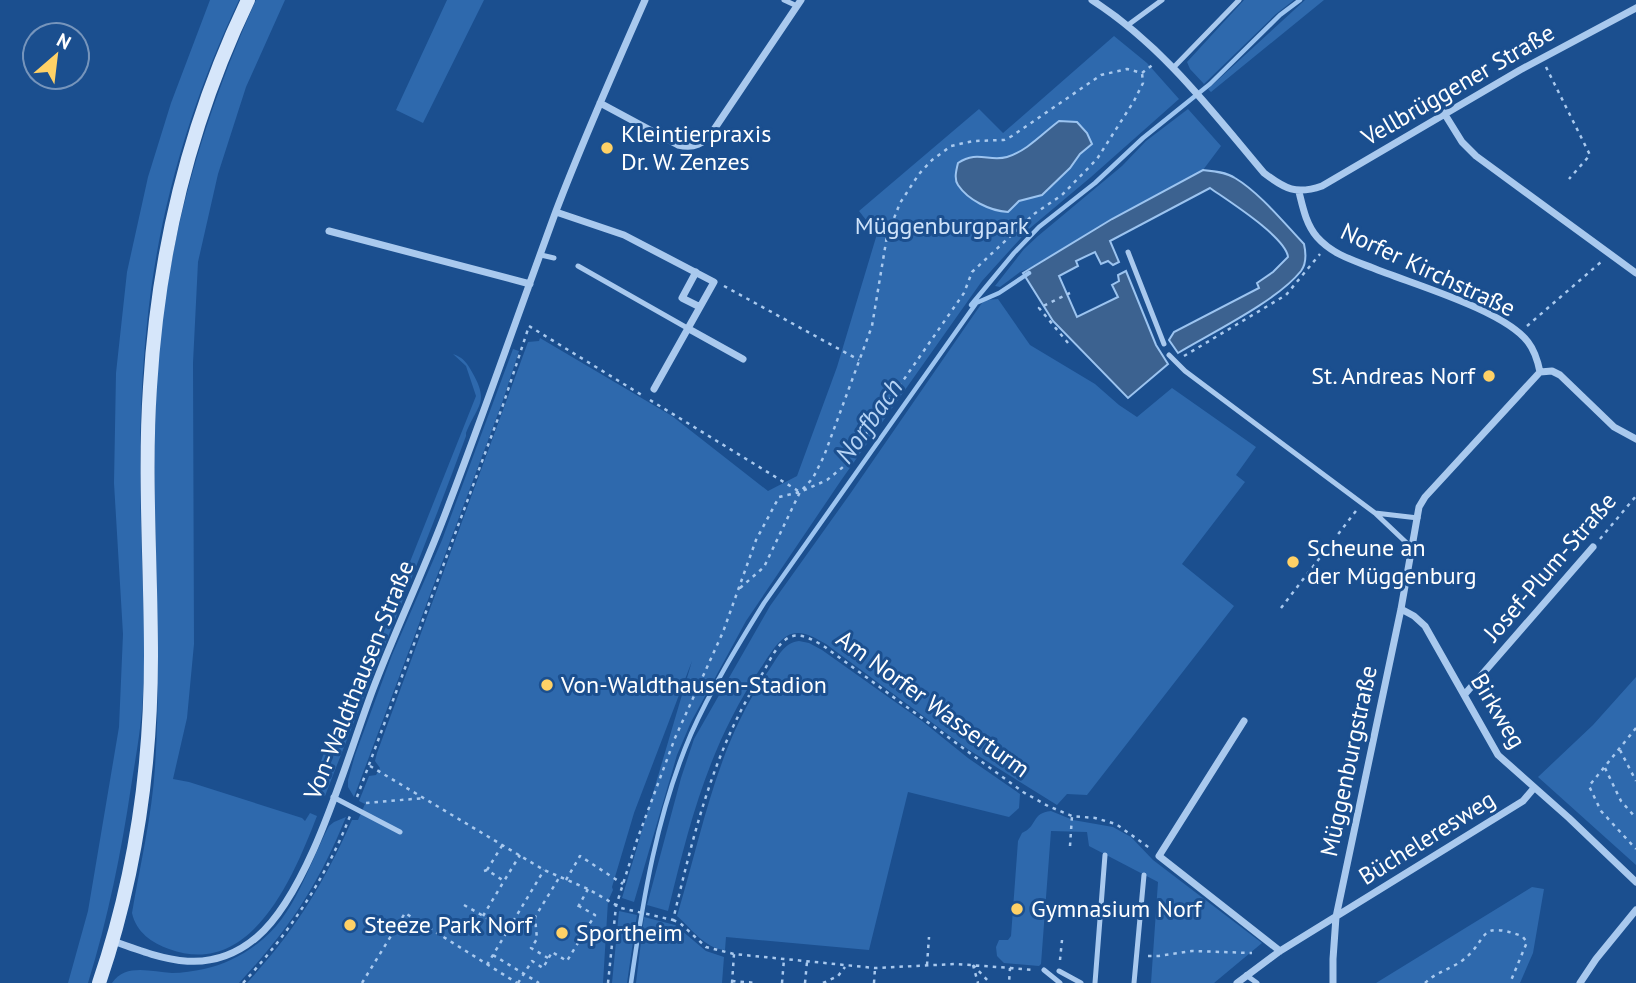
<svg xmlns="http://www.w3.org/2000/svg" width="1636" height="983" viewBox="0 0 1636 983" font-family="'PT Sans',sans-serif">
<rect width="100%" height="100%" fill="#1b4f8f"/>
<path fill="#2e69ad" d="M 210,0 L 239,0 C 191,101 158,212 147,324 C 140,390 139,457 141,524 C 142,585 147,648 142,709 C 140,735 135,761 131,787 C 121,854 108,918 88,983 L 68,983 L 88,911 L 119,727 L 123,634 L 114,483 L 116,373 L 127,272 L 148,177 L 171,103 Z
M 285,0 L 246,87 L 218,174 L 198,262 L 193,363 L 194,644 L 187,718 L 173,779 L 189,782 L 302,818 L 305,821 L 310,813 L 317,816 C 294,875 252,980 169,949 C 152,943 136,932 132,913 C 140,865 152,816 155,767 C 165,616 144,463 163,313 C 178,204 211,100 256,0 Z
M 447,0 L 484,0 L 423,123 L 396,110 Z
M 1244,0 L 1294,0 L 1276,14 L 1204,84 L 1190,69 L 1187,62 Z
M 1305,0 L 1324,0 L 1211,92 L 1208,89 Z
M 1114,36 L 1147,63 L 1179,99 L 1091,177 L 1029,229 L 982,281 L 842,479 L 746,621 L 691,722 L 677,755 L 634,902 L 622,898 L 692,661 L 634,813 L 612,887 L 613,890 L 608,901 L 603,983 L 247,983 C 296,929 322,887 352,820 L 358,820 L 365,804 L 359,801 L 369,776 L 376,775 L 380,768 L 375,761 L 377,753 L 528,342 L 539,341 L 540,338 L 672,416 L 768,491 L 797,476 L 837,367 L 877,234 L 859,211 L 979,109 L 1003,133 Z
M 1188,109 L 1221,146 L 1203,170 L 1112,219 L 1044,262 L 1020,272 L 1000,287 L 995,286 L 1024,249 L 1038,236 L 1122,166 L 1146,141 Z
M 998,299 L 1030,345 L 1095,384 L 1119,405 L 1137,417 L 1172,388 L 1256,447 L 1236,475 L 1245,482 L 1182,564 L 1234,606 L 1087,795 L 1067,794 L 1057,805 L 969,750 L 826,644 C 815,638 800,628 787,636 C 775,643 768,658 760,669 C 708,748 690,821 668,911 L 647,905 L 681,778 L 694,739 L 770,606 L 850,494 L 984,300 Z
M 513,349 L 519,351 L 502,403 L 354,797 L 348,787 L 348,780 L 355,755 L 392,655 L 442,540 Z
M 453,354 C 464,358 467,363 472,372 C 490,403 477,405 466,433 L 466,436 C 422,557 371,676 325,796 L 312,789 L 331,731 L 347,720 L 476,396 L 466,366 Z
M 799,641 L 809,643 L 822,650 L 922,721 L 968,758 L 1020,794 L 1019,808 L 1009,817 L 908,792 L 869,950 L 726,937 L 725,950 C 704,948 692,929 677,916 C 703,830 716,746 769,670 C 778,657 783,643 799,641 Z
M 1636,677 L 1636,865 L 1538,777 L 1593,725 Z
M 1051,811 L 1073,820 L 1113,827 L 1131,837 L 1153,860 L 1262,943 L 1214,983 L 1151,983 L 1158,882 L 1089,846 L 1087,832 L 1051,831 L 1041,964 L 1039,966 L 1004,963 L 997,956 L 996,947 L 999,940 L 1008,940 L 1011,936 L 1018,841 L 1022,833 C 1038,826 1031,813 1051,811 Z
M 346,817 C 318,886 289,929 239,983 L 112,983 C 126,963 151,972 172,973 C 182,973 194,971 204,969 C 223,965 241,956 257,944 C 295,916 308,866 329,826 L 334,822 Z
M 1532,887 L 1544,889 L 1533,953 L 1520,983 L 1376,983 Z
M 619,911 L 637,915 L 627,983 L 612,983 Z
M 644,917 L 675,925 L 706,951 L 724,957 L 722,983 L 636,983 Z"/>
<path fill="#3c6290" stroke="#9cc4f0" stroke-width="2" d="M 1059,121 L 1077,122 L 1087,133 L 1092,144 L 1080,154 L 1070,168 L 1042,195 L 1019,201 L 1008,212 C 990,211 968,200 958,185 C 954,179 956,171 958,163 C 977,150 989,162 1007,157 C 1027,151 1043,133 1059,121 Z
M 1203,170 C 1213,171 1226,172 1235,178 C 1260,193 1284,223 1304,244 C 1306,253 1307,263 1301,271 C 1277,301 1213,332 1178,353 L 1169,340 L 1174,332 L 1259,288 L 1257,283 L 1273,272 L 1288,257 C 1286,237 1227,200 1210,188 L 1110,241 L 1119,262 L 1113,265 L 1108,261 L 1101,264 L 1095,252 L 1076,261 L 1078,266 L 1059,276 L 1077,317 L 1118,297 L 1112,285 L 1119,281 L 1118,275 L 1126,271 L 1156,345 L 1168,364 L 1128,398 L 1053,321 L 1023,273 L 1112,219 Z"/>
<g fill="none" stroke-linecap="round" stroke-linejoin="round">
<path stroke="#9cc4f0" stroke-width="4.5" d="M 976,303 L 999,293 L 1029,273
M 631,983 C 643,899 657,813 691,734 C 711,689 738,645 764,603 L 977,302 L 971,305 L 1014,253 L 1039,227 L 1095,183 L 1143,138 L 1210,84 L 1280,15 L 1300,0"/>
<path stroke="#a9c9ee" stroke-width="2.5" stroke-dasharray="3.5 5" stroke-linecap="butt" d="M 1546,67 L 1590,155 L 1569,179
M 724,286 L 859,360
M 1527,326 L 1601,262
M 1068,343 L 1039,308 L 1070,293
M 1184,356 L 1286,295 L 1320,254
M 650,400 L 800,492
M 1600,539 L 1636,496
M 740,588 L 764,567 L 800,492 L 827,480 L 843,467 L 964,293 L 972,272 L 1034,214 L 1062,195 L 1097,159 L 1134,101 L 1143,83 L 1142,73
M 1281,608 L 1356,511
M 1636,728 L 1589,786 L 1601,811 L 1636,849
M 1620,750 L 1636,781
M 370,766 L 544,870 L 588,889 L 621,908 L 673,920 C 694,833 714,747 764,671 C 770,660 778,642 790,637 C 801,632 815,641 825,647 L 1023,792 L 1048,806 L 1072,816 L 1095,818 L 1116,824 L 1151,849
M 1605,768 L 1621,801 L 1636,818
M 357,797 L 503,405 L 529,326 L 645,397
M 366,803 L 425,798
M 1070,846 L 1072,816
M 487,870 L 503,844
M 484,871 L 487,870 L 504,881 L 520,855
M 566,880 L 580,856 L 623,884
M 464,905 L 508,930
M 578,907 L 588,889
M 483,916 L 504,881
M 673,920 L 680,923 L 706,947 L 734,954 L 875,968 L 956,964 L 1010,968 L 1009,983
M 493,955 L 539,983
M 1148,956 L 1159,956 L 1192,951 L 1252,953
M 548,958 L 531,948 L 537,939 L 535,917 L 559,878
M 1060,960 L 1062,940
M 487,965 L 544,870
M 927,965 L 929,937
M 973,965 L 990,983
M 973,965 L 978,983
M 1010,968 L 1034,970
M 732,981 L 757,983
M 243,983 C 289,933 325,880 350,816
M 362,983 L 405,913 L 517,983
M 518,983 L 532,961 L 543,968 L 552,952 L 567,961 L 595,915 L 579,906
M 608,983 L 616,906 L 637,840 L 675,738 L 723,632 L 756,540 L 779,497 L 800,492 L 813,478 L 824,456 L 872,326 L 887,236 L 900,203 L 919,174 L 932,160 L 951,146 L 973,141 L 1004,140 L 1012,136 L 1101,75 L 1127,69 L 1142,73 L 1155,63
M 732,983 L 734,954
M 782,983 L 784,959
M 805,983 L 807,962
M 823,983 L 838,976 L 845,967
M 874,983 L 875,968
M 1425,983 C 1439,970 1450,970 1463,960 C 1490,939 1476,920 1522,936 L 1527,942 L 1510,983"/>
<path stroke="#a9c9ee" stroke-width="5" d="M 784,0 L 797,6
M 1128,25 L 1162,0
M 1174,67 L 1239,0
M 1128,252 L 1164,344
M 541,255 L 554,258
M 578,266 L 689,329
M 1169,355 L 1185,371 L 1375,513 L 1418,518
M 1375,513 L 1412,548
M 333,797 L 400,832
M 1044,970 L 1060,983
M 1059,971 L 1081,983
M 1246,975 L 1257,983
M 1095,983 L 1105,855
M 1134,983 L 1144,875"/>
<path stroke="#a9c9ee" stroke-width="7" d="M 1092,0 C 1162,45 1211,110 1264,173 C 1285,189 1296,195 1322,186 L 1520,70 L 1636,8
M 600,103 L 678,145 C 694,149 704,144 713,131 L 801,0
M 1444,113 L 1462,142 L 1476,156 L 1636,273
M 1299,192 C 1303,208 1306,224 1317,237 C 1332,254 1352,260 1373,268 C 1412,284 1504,310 1528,342 C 1535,351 1538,362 1540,372
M 556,212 L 624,235 L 714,282 L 654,389
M 329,231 L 530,284
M 696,272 L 682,298 L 700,307
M 689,329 L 743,359
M 1540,372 L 1552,371 L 1560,375 L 1614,427 L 1636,439
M 1401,609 L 1414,616 L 1425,626 L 1498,755 L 1569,818 L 1636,882
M 1465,694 L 1593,547
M 1244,721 L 1159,856 L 1280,951
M 113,941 C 165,960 210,977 257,937 C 311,891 347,757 373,689 C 397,626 426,566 449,504 C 486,407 520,309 556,211 C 583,140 614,70 645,0
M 1237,983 L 1280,951 L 1523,801 L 1534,788
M 1333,983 L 1333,959 L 1336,917 L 1401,609 L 1419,507 L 1425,497 L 1540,372
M 1580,983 L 1596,959 L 1636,910"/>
<path stroke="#d6e6fa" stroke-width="14" d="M 99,983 C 135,878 151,767 151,656 C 151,566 144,476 150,387 C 158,253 190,121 248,0"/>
</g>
<g fill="#ffd166" stroke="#1b4f8f" stroke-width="2.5">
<circle cx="607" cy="148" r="7"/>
<circle cx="1489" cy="376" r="7"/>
<circle cx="1293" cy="562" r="7"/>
<circle cx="547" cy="685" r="7"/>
<circle cx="1017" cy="909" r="7"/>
<circle cx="350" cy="925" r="7"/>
<circle cx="562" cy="933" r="7"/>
</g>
<g text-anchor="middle" stroke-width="6" stroke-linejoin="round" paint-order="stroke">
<g font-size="24" fill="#fff" stroke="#1b4f8f">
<text transform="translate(1458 85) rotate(-30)" y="8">Vellbrüggener Straße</text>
<text transform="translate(1428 270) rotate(25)" y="8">Norfer Kirchstraße</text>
<text transform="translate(1550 567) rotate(-49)" y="8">Josef-Plum-Straße</text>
<text transform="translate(359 680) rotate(-68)" y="8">Von-Waldthausen-Straße</text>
<text transform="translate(933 704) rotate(36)" y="8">Am Norfer Wasserturm</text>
<text transform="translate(1498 711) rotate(59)" y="8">Birkweg</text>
<text transform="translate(1349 761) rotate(-78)" y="8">Müggenburgstraße</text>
<text transform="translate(1427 838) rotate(-32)" y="8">Bücheleresweg</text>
</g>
<g font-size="24" fill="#fff" stroke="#1b4f8f" text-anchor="start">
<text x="621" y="142">Kleintierpraxis<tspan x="621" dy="28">Dr. W. Zenzes</tspan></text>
<text x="1475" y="384" text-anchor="end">St. Andreas Norf</text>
<text x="1307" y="556">Scheune an<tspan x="1307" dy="28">der Müggenburg</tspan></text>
<text x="561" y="693">Von-Waldthausen-Stadion</text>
<text x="1031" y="917">Gymnasium Norf</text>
<text x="364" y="933">Steeze Park Norf</text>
<text x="576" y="941">Sportheim</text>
</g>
<g font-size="24" fill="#cfe3fa" stroke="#1b4f8f">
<text x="942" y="234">Müggenburgpark</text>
</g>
<g font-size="26" font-style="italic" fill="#b5d3f5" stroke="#1b4f8f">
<text transform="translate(869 421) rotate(-55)" y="9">Norfbach</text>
</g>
</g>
<g transform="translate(56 56) rotate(28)"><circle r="33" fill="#1b4f8f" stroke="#7695bc" stroke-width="2"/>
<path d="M0-5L12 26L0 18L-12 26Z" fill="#ffd166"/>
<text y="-10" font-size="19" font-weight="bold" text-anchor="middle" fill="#ffffff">N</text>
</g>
</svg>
